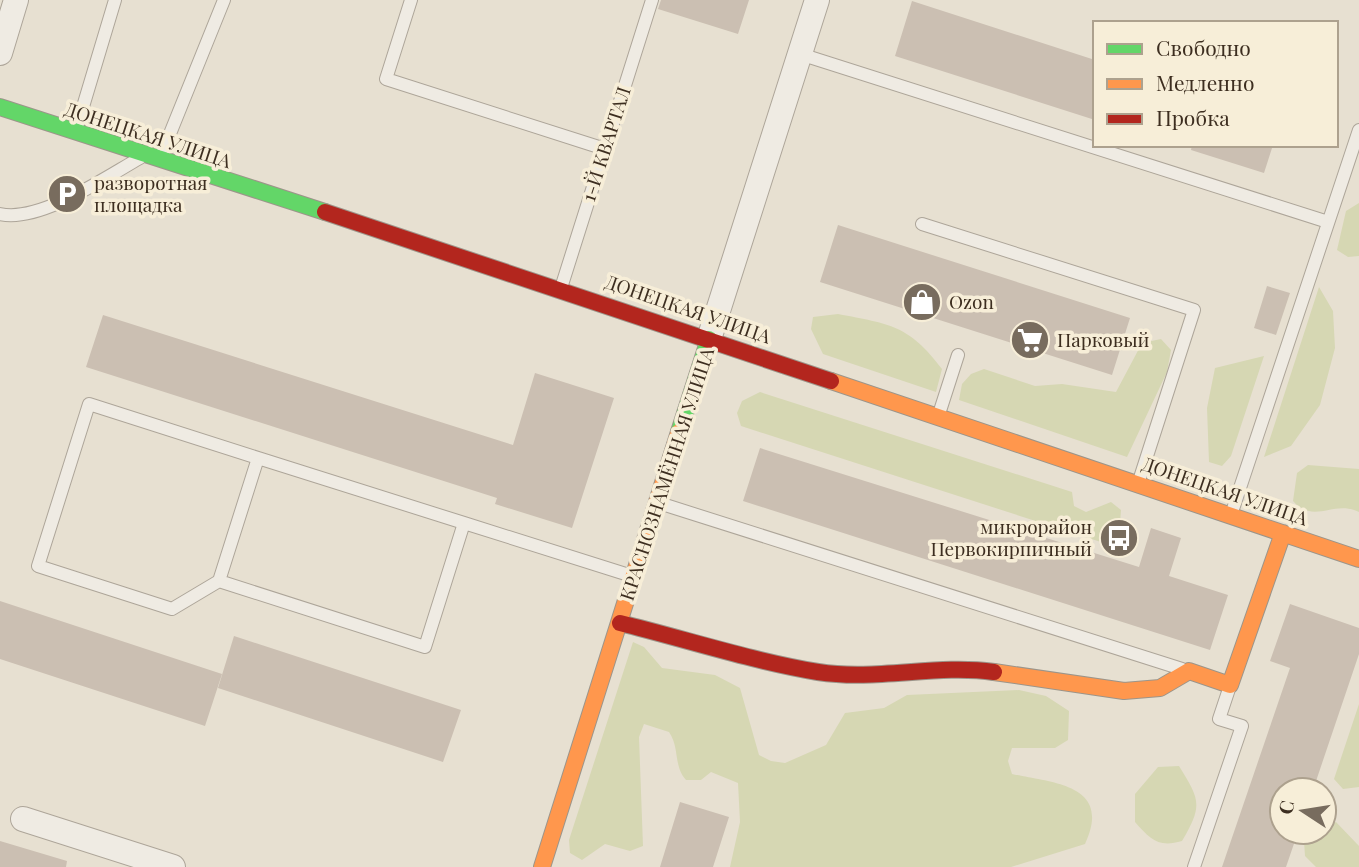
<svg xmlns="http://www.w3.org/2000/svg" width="1359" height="867" viewBox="0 0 1359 867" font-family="'Playfair Display',serif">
<rect width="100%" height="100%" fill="#e7e0d1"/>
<path fill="#d6d7b3" d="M 1359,203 L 1359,256 L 1348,257 L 1337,250 L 1346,211 Z
M 1319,287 L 1333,311 L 1335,348 L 1320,405 L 1291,446 L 1264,457 Z
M 838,314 C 890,324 909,325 942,369 L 936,392 L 823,354 L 811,329 L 813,317 Z
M 1161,339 L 1171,350 L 1167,372 L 1127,457 L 959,400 L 962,384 L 971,374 L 984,369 L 1035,386 L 1062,384 L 1116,392 L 1142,343 Z
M 1264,356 L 1231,456 L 1222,466 L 1209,462 L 1207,408 L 1215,368 Z
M 760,392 L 1072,492 L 1074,506 L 1086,512 L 1111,502 L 1121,510 L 1119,538 L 1104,543 L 741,426 L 737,413 L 742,401 Z
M 1308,465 L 1359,469 L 1359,512 C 1334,499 1314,525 1293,501 L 1297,473 Z
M 633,642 L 644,647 L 662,668 L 715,675 L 740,688 L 759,755 L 771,761 L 785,763 L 826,745 L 845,713 L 884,708 L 907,695 L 1019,690 L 1046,696 L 1069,711 L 1068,740 L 1055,748 L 1012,748 L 1008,761 L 1012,774 C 1052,783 1113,784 1085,844 L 1011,867 L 730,867 L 740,822 L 738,783 L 711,772 L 701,780 L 686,780 C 673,765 680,748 669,732 L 644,724 L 639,737 L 643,846 L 630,851 L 605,844 L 582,860 L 570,853 L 569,840 Z
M 1359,704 L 1359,787 L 1343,789 L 1334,779 Z
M 1179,766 C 1200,800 1203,805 1182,841 C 1158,848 1150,839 1135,822 L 1135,794 L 1158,767 Z
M 1336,822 L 1359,846 L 1359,867 L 1316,867 L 1305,856 L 1304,841 L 1311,832 L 1324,832 L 1324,827 Z"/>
<path fill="#cbbfb2" d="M 661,0 L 749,0 L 738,34 L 658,9 Z
M 912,1 L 1095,60 L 1095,120 L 895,56 Z
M 1192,145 L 1273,145 L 1264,173 L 1191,150 Z
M 838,225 L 1130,318 L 1112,375 L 820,282 Z
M 1267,286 L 1290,293 L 1276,335 L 1254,328 Z
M 103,315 L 513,445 L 535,373 L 614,398 L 572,528 L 495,504 L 497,498 L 86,367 Z
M 760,448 L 1139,567 L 1151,528 L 1181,538 L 1169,576 L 1228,595 L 1210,650 L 743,501 Z
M 0,601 L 222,674 L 205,726 L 0,659 Z
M 1290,604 L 1359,628 L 1359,654 L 1313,790 L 1282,790 L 1282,832 L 1298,832 L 1286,867 L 1222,867 L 1290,668 L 1270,661 Z
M 234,636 L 461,710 L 443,762 L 218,688 Z
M 680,802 L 729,817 L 713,867 L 660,867 Z
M 0,841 L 67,861 L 66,867 L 0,867 Z"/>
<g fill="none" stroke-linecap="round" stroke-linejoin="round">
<g stroke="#ada599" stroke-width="14">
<path id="lane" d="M 411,0 L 386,79 L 605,149
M 800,54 L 1328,222
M 76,130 L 115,0
M 161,156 L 224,0
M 0,214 C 40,223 106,177 140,158
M 922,224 L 1194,310 L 1138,484
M 561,288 L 652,0
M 89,404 L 258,458 L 219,581 L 172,609 L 38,566 Z
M 939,414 L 958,355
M 258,458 L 464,523
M 659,503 L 1182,669
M 1231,515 L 1359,130
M 219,581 L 425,647 L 464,523 L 632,576
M 1194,867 L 1242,726 L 1219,719 L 1229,689"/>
</g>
<g stroke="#ada599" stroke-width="26">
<path id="street" d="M 0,53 L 16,0
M 709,339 L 817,0
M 23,819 L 173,867"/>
</g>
<g stroke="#9c958a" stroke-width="18">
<path id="fast" d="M 0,107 L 325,212
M 679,432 L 709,339"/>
</g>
<g stroke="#9c958a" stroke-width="18">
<path id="slow" d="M 831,381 L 1359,559
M 994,672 L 1124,691 L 1160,688 L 1189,671 L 1230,685 L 1283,533
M 542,867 L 679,432"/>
</g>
<g stroke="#9c958a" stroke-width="18">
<path id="jam" d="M 325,212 L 831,381
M 620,623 C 685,639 752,661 818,672 C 877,681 936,664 994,672"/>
</g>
<use href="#lane" stroke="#efebe3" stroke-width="12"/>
<use href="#street" stroke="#efebe3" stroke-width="24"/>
<use href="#fast" stroke="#63d668" stroke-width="16"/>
<use href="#slow" stroke="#ff974d" stroke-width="16"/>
<use href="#jam" stroke="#b3261e" stroke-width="16"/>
</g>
<defs>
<g id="parking-disc" transform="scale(2.0125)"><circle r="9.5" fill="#786c5e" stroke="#f7eed8"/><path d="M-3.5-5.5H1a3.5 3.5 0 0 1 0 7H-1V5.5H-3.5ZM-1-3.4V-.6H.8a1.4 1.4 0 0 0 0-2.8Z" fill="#fff"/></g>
<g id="shop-disc" transform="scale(2.0125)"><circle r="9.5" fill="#786c5e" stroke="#f7eed8"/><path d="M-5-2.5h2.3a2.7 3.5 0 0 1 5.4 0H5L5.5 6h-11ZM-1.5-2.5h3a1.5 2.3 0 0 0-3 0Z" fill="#fff"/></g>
<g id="supermarket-disc" transform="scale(2.0125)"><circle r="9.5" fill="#786c5e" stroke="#f7eed8"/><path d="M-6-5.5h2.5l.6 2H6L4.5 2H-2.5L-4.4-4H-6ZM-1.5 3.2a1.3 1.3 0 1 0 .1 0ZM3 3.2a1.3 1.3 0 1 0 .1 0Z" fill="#fff"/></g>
<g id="bus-disc" transform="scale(2.0125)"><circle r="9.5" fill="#786c5e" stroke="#f7eed8"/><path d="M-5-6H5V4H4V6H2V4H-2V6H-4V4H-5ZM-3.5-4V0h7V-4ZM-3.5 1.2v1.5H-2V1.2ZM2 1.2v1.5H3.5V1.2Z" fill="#fff"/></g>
</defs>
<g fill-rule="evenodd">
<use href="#parking-disc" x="67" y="194"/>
<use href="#shop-disc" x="922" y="302"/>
<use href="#supermarket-disc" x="1030" y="340"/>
<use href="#bus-disc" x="1119" y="538"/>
</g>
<g text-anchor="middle" stroke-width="7" stroke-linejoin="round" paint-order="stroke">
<g font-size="19" fill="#3d2e20" stroke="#f7eed8">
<text transform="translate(148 135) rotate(18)" y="7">ДОНЕЦКАЯ УЛИЦА</text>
<text transform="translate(606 144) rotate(-72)" y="7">1-Й КВАРТАЛ</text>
<text transform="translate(688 309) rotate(19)" y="7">ДОНЕЦКАЯ УЛИЦА</text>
<text transform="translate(667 474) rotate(-72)" y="7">КРАСНОЗНАМЁННАЯ УЛИЦА</text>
<text transform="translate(1225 491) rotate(19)" y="7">ДОНЕЦКАЯ УЛИЦА</text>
</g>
<g font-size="19" fill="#3d2e20" stroke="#f7eed8" text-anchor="start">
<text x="94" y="190">разворотная<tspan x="94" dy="22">площадка</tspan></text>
<text x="949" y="309">Ozon</text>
<text x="1057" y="347">Парковый</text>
<text x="1092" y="534" text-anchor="end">микрорайон<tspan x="1092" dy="22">Первокирпичный</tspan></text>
</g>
</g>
<rect x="1093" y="21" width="245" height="126" fill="#f7eed8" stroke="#ada18e" stroke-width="2"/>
<rect x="1107" y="44" width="35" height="10" fill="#63d668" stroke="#ada18e" stroke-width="2"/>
<text x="1156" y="56" font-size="21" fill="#3d2e20">Свободно</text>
<rect x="1107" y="79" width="35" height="10" fill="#ff974d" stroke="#ada18e" stroke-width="2"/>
<text x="1156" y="91" font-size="21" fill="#3d2e20">Медленно</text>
<rect x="1107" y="114" width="35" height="10" fill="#b3261e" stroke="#ada18e" stroke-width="2"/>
<text x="1156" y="126" font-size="21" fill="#3d2e20">Пробка</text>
<g transform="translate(1303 811) rotate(282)"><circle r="33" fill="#f7eed8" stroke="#ada18e" stroke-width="2"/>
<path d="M0-5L12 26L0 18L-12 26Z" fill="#786c5e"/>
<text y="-10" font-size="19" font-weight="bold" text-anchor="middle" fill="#3d2e20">С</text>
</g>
</svg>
